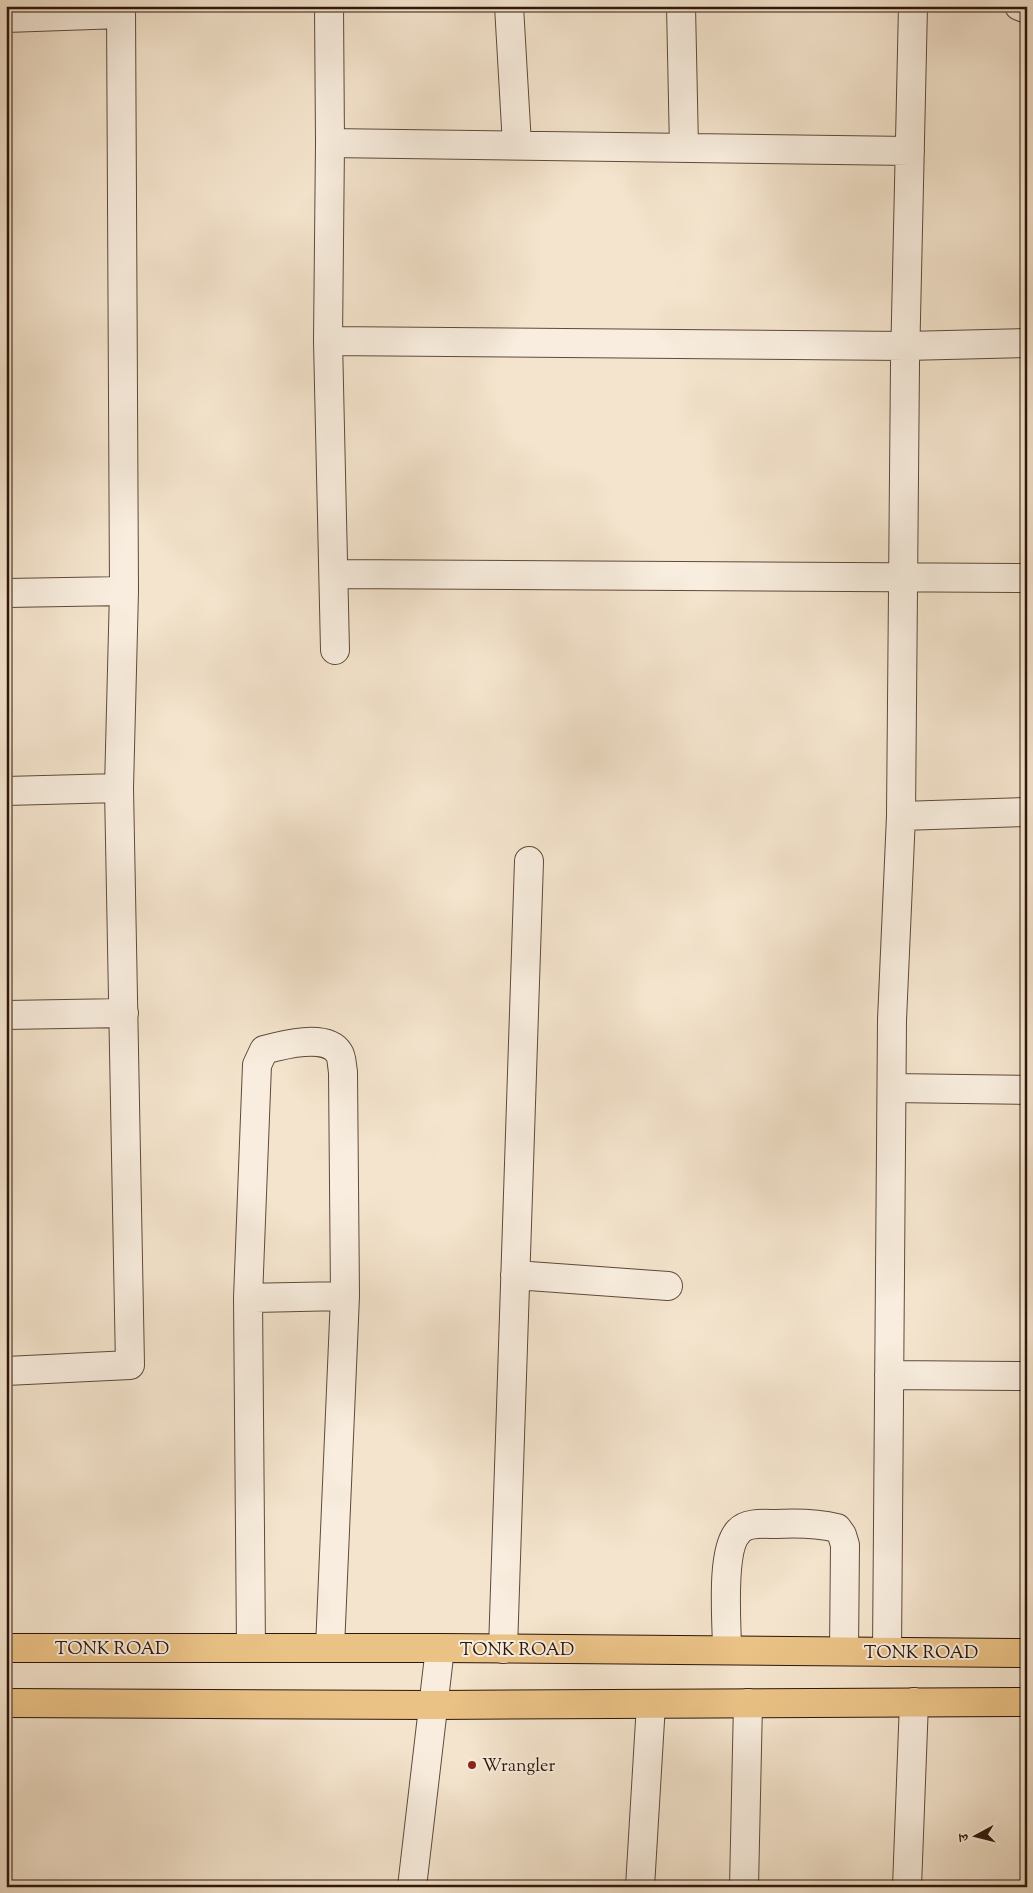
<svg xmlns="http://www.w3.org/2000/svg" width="1033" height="1893" viewBox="0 0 1033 1893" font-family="'Sorts Mill Goudy','Noto Serif Devanagari',serif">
<rect width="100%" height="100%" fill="#f4e4cd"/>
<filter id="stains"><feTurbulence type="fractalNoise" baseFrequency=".004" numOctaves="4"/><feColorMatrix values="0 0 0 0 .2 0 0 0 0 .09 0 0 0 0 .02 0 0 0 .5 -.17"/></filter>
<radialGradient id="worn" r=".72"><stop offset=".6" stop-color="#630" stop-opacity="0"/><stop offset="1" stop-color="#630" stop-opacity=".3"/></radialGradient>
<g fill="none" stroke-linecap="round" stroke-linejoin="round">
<g stroke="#5f4a3b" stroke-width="30">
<path id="minor" d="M 329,6 L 330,143 L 328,341 L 335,650
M 509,6 L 517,145
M 681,6 L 684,148
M 1019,6 L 1027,9
M 6,18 L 121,14
M 330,143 L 910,151
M 328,341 L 906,346 L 1027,343
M 334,574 L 1027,578
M 6,593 L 124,591
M 6,791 L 119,788
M 901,816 L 1027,812
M 6,1015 L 124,1013
M 892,1088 L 1027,1090
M 515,1275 L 668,1286
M 248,1298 L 345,1296
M 6,1371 L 130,1365 L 119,788 L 124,591 L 121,6
M 889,1375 L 1027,1376
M 251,1648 L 248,1298 L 257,1065 L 264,1050 C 282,1045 327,1033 339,1053 C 342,1057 342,1067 343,1072 L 345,1296 L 330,1648
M 503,1649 L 529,861
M 727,1650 C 727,1623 720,1549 739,1531 C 747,1522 765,1524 776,1524 C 796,1523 816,1523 837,1528 L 842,1535 L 845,1545 L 844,1651
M 887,1652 L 892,1020 L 901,816 L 905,363 L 913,6
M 412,1887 L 440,1648
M 640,1887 L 651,1704
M 744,1887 L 748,1703
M 907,1887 L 914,1702"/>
</g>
<g stroke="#2d160a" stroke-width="30">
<path id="major" d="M 6,1648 L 440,1648 L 1027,1653
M 6,1703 L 433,1705 L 1027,1702"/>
</g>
<use href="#minor" stroke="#f8edde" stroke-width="28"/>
<use href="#major" stroke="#eac286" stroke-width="28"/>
</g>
<circle fill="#8f2418" stroke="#f8edde" stroke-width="2" cx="472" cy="1765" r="5"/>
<g text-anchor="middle" stroke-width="4" stroke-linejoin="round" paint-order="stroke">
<g font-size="18" fill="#2d160a" stroke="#f8edde">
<text x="112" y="1654">TONK ROAD</text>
<text x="517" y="1655">TONK ROAD</text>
<text x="921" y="1658">TONK ROAD</text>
</g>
<g font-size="18" fill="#2d160a" stroke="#f8edde" text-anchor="start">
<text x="482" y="1771">Wrangler</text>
</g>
</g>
<rect width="1033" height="1893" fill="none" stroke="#f4e4cd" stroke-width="25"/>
<rect x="8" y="8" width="1018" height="1878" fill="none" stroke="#2d160a" stroke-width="2.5"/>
<rect x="12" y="12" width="1008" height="1868" fill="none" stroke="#2d160a"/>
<g transform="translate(976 1836) rotate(263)" stroke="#f8edde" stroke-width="4" paint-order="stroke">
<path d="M0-4L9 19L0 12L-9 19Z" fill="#2d160a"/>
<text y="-8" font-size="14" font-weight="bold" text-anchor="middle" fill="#2d160a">उ</text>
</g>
<rect width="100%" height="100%" filter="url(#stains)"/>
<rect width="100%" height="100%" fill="url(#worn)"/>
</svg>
